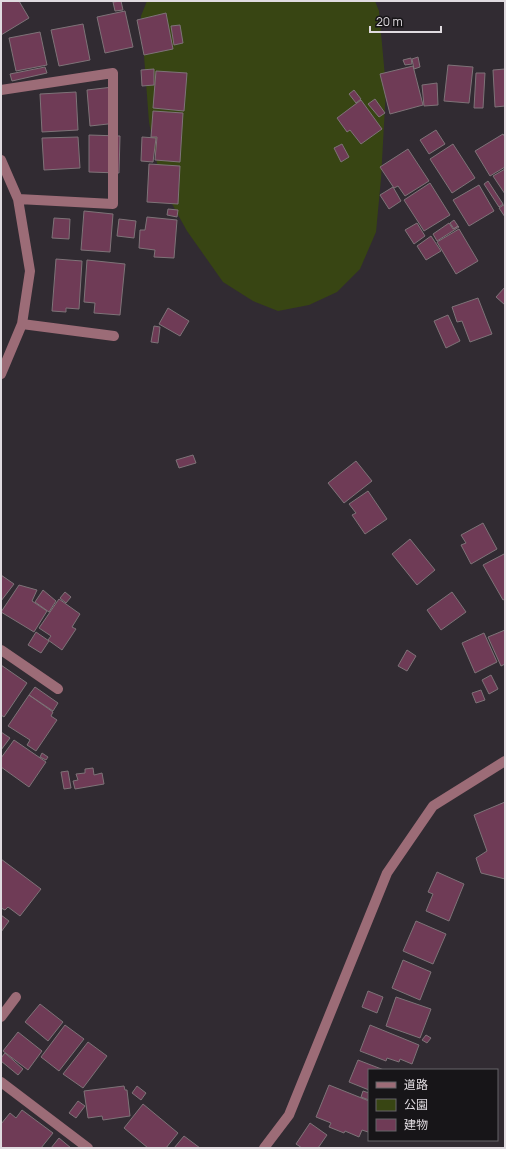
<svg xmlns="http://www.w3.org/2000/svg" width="506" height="1149" viewBox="0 0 506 1149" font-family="Manrope,'Noto Sans JP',sans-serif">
<rect width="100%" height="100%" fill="#312b32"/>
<path fill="#384513" d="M 147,1 L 375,1 L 379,11 L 386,88 L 381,179 L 376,232 L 360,269 L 337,292 L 309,305 L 278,311 L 253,301 L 223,282 L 187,231 L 161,184 L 149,122 L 141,16 Z"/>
<path fill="#6f3b56" stroke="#7e7378" d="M 3,1 L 19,1 L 29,18 L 1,35 L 1,2 Z
M 121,1 L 123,10 L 115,11 L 113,2 Z
M 125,11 L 133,47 L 105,53 L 97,17 Z
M 166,13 L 173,49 L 144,55 L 137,20 Z
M 83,24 L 90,60 L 59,66 L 51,30 Z
M 180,25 L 183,43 L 174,45 L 171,26 Z
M 40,32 L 47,65 L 16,71 L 9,38 Z
M 418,57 L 420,67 L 414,69 L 412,59 Z
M 411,58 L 412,64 L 405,65 L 403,60 Z
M 448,65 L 473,67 L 469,103 L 444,101 Z
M 413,66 L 423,105 L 390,114 L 380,74 Z
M 45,67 L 47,73 L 12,81 L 10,74 Z
M 154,69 L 154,85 L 142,86 L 141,70 Z
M 505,69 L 505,106 L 495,107 L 493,70 Z
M 156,71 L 187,73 L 184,111 L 153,108 Z
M 476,73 L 485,73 L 483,108 L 474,108 Z
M 437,83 L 438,105 L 424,106 L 422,85 Z
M 113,87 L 117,123 L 90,126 L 87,90 Z
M 354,90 L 361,99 L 356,103 L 349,94 Z
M 76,92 L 78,130 L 42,132 L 40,94 Z
M 375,99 L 385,113 L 379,117 L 368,104 Z
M 361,100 L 382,129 L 361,144 L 350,130 L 347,132 L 337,118 Z
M 153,111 L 183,113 L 180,162 L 155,160 L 157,137 L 151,137 Z
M 436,130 L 445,144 L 429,154 L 420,140 Z
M 503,134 L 505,137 L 505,167 L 490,176 L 475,151 Z
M 89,135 L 120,136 L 119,173 L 89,172 Z
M 78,137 L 80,168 L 44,170 L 42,138 Z
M 142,137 L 156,138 L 153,162 L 141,161 Z
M 342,144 L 349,157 L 341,162 L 334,148 Z
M 453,144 L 475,178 L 452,193 L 430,159 Z
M 408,149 L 429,181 L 405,196 L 398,186 L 394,188 L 380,167 Z
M 149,164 L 180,166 L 178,204 L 147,202 Z
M 505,169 L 505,194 L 493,176 Z
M 488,181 L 503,204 L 499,207 L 484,184 Z
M 430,183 L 450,215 L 424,231 L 404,200 Z
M 479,185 L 494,211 L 469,226 L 453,200 Z
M 393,187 L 401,201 L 389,209 L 380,195 Z
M 505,204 L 505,217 L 499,208 Z
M 168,209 L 178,210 L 177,217 L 167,215 Z
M 84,211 L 113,214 L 110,252 L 81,250 Z
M 147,217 L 177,220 L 174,258 L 154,257 L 155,250 L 139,248 L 140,230 L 145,230 Z
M 54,218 L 70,219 L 69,239 L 52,238 Z
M 119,219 L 136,221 L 134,238 L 117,236 Z
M 454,220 L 458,226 L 454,229 L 450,223 Z
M 417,223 L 425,236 L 414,244 L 405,230 Z
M 449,223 L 453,229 L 458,226 L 459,227 L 437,241 L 433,234 Z
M 459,229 L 478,261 L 456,274 L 437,242 Z
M 431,236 L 441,251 L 426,260 L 417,246 Z
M 56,259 L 82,261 L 79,309 L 66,308 L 66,312 L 52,311 Z
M 87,260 L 125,264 L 120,315 L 94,313 L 95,303 L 84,302 Z
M 505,287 L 505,305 L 496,297 Z
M 478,298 L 492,334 L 470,342 L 462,321 L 457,322 L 452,307 Z
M 168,308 L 189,321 L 180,336 L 159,324 Z
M 448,315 L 460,341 L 446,348 L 434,321 Z
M 154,326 L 160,327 L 158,343 L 151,342 Z
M 193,455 L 196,463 L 179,468 L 176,460 Z
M 356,461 L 372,481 L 344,503 L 328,483 Z
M 368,491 L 387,519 L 365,534 L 352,515 L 356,513 L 349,504 Z
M 483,523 L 497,549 L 471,564 L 461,545 L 466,543 L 461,535 Z
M 410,539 L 435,570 L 417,585 L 392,554 Z
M 504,554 L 505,556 L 505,599 L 503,600 L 483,565 Z
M 1,575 L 14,584 L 1,601 Z
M 19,585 L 37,590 L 32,601 L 47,611 L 34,632 L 1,612 Z
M 43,590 L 56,601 L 49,612 L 35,602 Z
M 65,592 L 71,597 L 66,603 L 60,598 Z
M 452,592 L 466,612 L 441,630 L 427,610 Z
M 59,599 L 80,614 L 72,627 L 76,629 L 62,650 L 48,640 L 51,636 L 39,628 Z
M 505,630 L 505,664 L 501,666 L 488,637 Z
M 36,632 L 49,641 L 41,653 L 28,645 Z
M 484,633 L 497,662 L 475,673 L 462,643 Z
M 407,650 L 416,656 L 407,671 L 398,666 Z
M 1,665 L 27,683 L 4,717 L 1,715 Z
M 491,675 L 498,689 L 489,694 L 482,680 Z
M 35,687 L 58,703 L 53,711 L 29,695 Z
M 481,690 L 485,700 L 476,703 L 472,693 Z
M 29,695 L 53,712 L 51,716 L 57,720 L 36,751 L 27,745 L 30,740 L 8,726 Z
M 1,732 L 10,738 L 1,750 Z
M 14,740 L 46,762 L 29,787 L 1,767 L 1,758 Z
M 42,753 L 48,757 L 46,760 L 40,757 Z
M 93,768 L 94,775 L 102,773 L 104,784 L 75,789 L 73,781 L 78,780 L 76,774 L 85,773 L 85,769 Z
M 68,771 L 71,788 L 64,789 L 61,772 Z
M 505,802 L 505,879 L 481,873 L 476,858 L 487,851 L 474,815 Z
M 1,859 L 41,889 L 20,916 L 8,907 L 5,910 L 1,908 Z
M 437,872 L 464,884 L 449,921 L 426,911 L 433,894 L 428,892 Z
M 1,915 L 9,921 L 1,932 Z
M 416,921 L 446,934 L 433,964 L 403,951 Z
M 403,960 L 431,972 L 420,1000 L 392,988 Z
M 368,991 L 383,997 L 377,1013 L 362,1007 Z
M 396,997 L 431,1009 L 420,1038 L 386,1026 Z
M 40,1004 L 63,1022 L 48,1041 L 25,1022 Z
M 65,1025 L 84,1039 L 59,1071 L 41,1057 Z
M 370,1025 L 419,1045 L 412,1064 L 400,1059 L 399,1062 L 387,1058 L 386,1061 L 360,1051 Z
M 18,1032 L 42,1051 L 28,1070 L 3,1051 Z
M 426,1035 L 431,1038 L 427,1043 L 422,1040 Z
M 88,1042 L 107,1056 L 83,1088 L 63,1074 Z
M 5,1053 L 23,1069 L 18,1075 L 1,1061 L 1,1058 Z
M 358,1060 L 384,1070 L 369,1070 L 369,1090 L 349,1082 Z
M 329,1085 L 369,1101 L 369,1130 L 368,1132 L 362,1130 L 359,1137 L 345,1131 L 344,1133 L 329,1127 L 331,1123 L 316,1117 Z
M 124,1086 L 125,1090 L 127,1090 L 130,1116 L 103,1120 L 102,1116 L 88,1118 L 84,1091 Z
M 137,1086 L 146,1093 L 141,1100 L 132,1093 Z
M 363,1091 L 369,1093 L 369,1100 L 361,1097 Z
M 78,1101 L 85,1106 L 76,1118 L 69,1113 Z
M 143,1104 L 178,1133 L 166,1148 L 148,1148 L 124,1128 Z
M 22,1110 L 53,1133 L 41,1148 L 1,1148 L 1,1124 L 10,1113 L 16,1118 Z
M 310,1123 L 327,1135 L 318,1148 L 302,1148 L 296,1144 Z
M 184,1136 L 200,1148 L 174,1148 Z
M 59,1138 L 71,1148 L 51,1148 Z"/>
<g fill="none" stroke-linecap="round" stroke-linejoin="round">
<path stroke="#9c6c77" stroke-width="10" d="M 1,90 L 113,73 L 113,204 L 18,199
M 1,160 L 18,199 L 30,271 L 22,324 L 1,374
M 22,324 L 114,336
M 1,650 L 58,689
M 1,1017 L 16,997
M 1,1082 L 88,1148
M 264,1148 L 289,1115 L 387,873 L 433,806 L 505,761"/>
</g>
<rect width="506" height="1149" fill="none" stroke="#e0dbe0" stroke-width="4"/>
<rect x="368" y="1069" width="130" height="72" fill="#171518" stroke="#676468"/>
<rect x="376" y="1082" width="20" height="6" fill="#9c6c77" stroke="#676468"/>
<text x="404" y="1089" font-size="12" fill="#e0dbe0">道路</text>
<rect x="376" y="1099" width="20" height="12" fill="#384513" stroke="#676468"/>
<text x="404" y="1109" font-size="12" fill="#e0dbe0">公園</text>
<rect x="376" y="1119" width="20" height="12" fill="#6f3b56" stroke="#676468"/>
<text x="404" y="1129" font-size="12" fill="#e0dbe0">建物</text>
<path d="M370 26v6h71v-6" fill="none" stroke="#e0dbe0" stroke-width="2"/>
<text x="376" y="26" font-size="12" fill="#e0dbe0" stroke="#171518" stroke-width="3" paint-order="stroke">20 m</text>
</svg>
